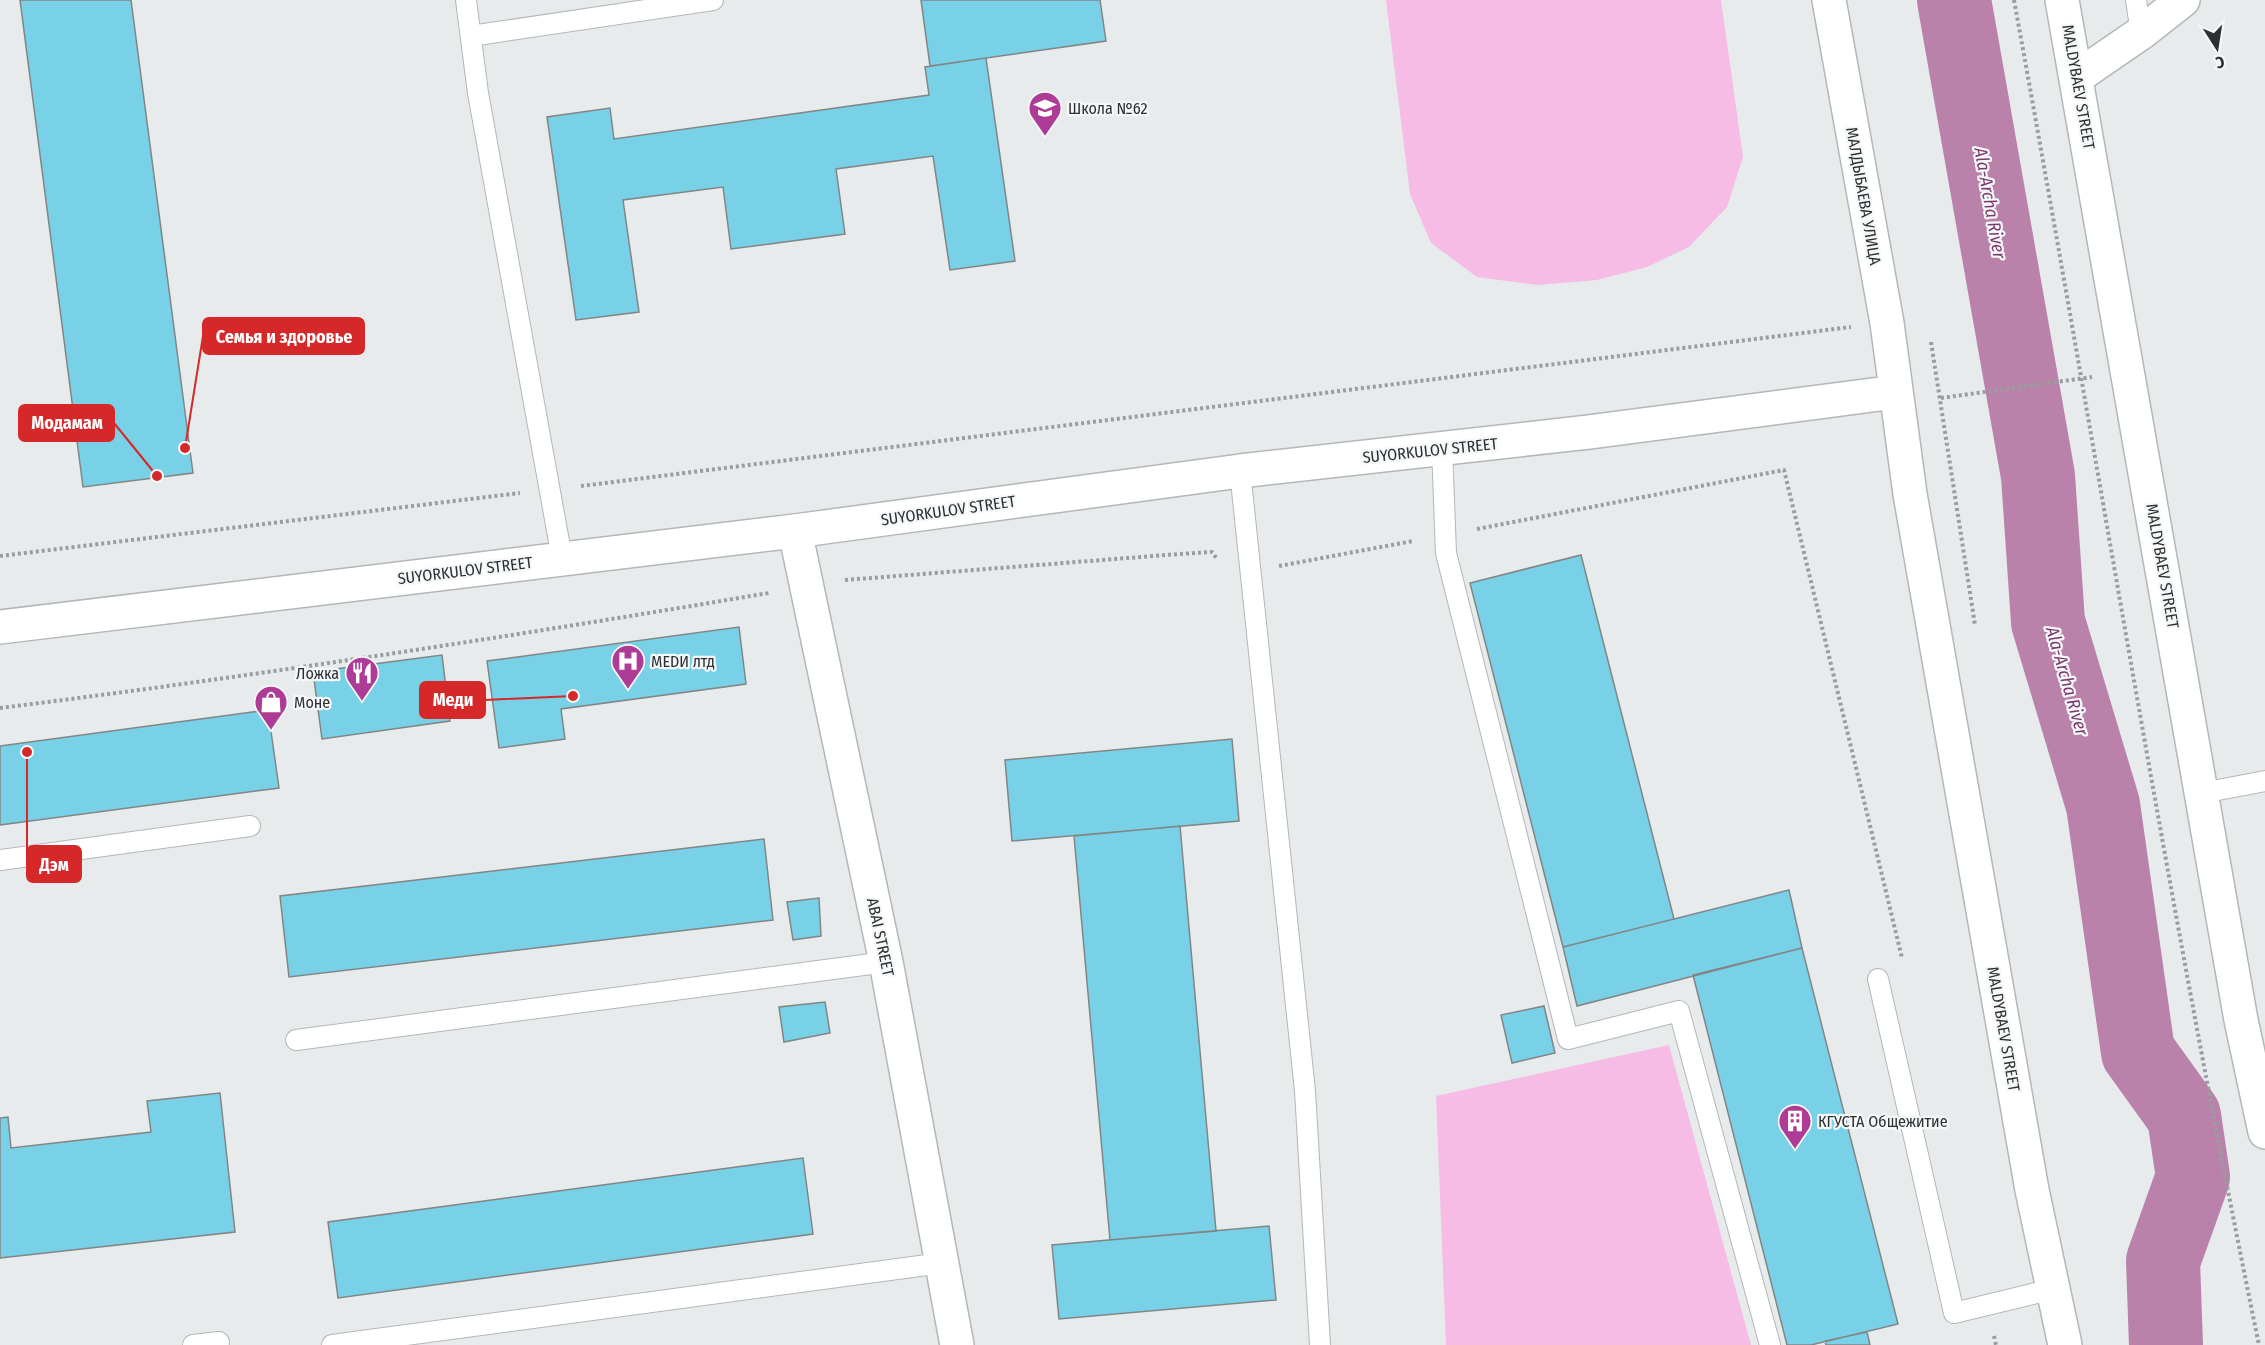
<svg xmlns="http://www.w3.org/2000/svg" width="2265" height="1345" viewBox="0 0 2265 1345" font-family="'Fira Sans Condensed',sans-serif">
<rect width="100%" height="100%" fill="#e7ebec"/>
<path fill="#f6bce5" d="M 1386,0 L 1721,0 L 1743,157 L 1727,207 L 1689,247 L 1647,267 L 1597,280 L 1538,285 L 1477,277 L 1431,243 L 1410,194 Z
M 1669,1045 L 1751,1345 L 1446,1345 L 1436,1096 Z"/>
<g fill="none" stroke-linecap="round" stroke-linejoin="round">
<path stroke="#ba81ab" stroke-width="74" d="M 1954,0 L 2038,476 L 2048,622 L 2103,805 L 2138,1052 L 2184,1116 L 2193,1177 L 2163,1261 L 2166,1345"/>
</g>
<path fill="#79d1e7" stroke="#828586" stroke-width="1.5" d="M 20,0 L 131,0 L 193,473 L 83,487 Z
M 921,0 L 1100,0 L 1106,41 L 930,66 Z
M 986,58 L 1015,261 L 950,270 L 933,156 L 836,169 L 845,234 L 731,249 L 723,187 L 623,200 L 639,312 L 576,320 L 547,117 L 610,108 L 614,139 L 929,95 L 925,67 Z
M 1581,555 L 1674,919 L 1563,947 L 1470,583 Z
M 739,627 L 746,684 L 561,709 L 565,739 L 499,748 L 487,661 Z
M 442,655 L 450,721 L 322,739 L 313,672 Z
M 268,710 L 279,788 L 0,825 L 0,746 Z
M 1232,739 L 1239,821 L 1012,841 L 1005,760 Z
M 1180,826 L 1216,1231 L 1110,1240 L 1074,836 Z
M 764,839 L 773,920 L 289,977 L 280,896 Z
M 1789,890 L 1802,948 L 1577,1006 L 1563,947 Z
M 819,898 L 821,936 L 793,940 L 787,902 Z
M 1802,948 L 1898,1324 L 1811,1345 L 1787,1345 L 1693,975 Z
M 825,1002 L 830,1033 L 784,1042 L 779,1007 Z
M 1544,1006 L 1555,1053 L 1512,1063 L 1501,1015 Z
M 220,1093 L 235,1232 L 0,1258 L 0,1118 L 8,1117 L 11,1148 L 151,1132 L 147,1101 Z
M 803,1158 L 813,1234 L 338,1298 L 328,1222 Z
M 1269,1226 L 1276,1300 L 1059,1319 L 1052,1245 Z
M 1867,1332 L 1870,1345 L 1826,1345 L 1825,1341 Z"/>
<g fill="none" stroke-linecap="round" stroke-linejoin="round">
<g stroke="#b3b7b8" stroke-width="22">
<path id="lane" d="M 466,0 L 478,93 L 562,558
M 2136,0 L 2141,33
M 471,36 L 713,0
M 1442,448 L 1446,553 L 1568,1039 L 1679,1011 L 1770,1345
M 1240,471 L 1305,1091 L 1320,1345
M 2202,793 L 2265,781
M 0,860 L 250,826
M 1878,979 L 1954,1313 L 2053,1289
M 296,1040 L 886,962
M 193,1345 L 219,1342
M 332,1345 L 942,1263"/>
</g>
<g stroke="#b3b7b8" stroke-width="36">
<path id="street" d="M 2077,77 L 2141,33 L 2183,0
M 795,531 L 886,962 L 957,1345"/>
</g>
<g stroke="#b3b7b8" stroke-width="36">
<path id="secondary" d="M 1829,0 L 1887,323 L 1910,494 L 2032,1190 L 2065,1345
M 2062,0 L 2241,1020 L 2265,1132
M 0,627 L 795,531 L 1240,471 L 1589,432 L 1895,392"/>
</g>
<path stroke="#9a9d9e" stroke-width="4" stroke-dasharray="3 3" stroke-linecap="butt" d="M 2014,0 C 2096,448 2167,899 2259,1345
M 1931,342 L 1975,625
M 1941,398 L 2092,377
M 581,486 L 1851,327
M 1477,529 L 1784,470 L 1902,958
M 0,556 L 520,493
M 1279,566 L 1413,541
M 845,580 L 1179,554 L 1212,552 L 1217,559
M 0,708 C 257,676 513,636 769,593
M 1994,1336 L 1996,1345"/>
<use href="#lane" stroke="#fff" stroke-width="20"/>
<use href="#street" stroke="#fff" stroke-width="33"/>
<use href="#secondary" stroke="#fff" stroke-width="33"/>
</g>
<defs>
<g id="school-pin" transform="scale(1.725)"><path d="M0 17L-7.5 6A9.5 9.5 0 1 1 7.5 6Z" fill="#ae3c96" stroke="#f4f8f9"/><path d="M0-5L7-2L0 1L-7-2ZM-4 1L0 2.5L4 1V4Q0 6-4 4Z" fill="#fff"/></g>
<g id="hospital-pin" transform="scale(1.725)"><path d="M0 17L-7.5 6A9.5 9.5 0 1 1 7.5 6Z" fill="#ae3c96" stroke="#f4f8f9"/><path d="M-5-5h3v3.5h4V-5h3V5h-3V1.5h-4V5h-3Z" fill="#fff"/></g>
<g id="restaurant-pin" transform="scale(1.725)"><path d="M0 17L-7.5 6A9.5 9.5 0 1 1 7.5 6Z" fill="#ae3c96" stroke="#f4f8f9"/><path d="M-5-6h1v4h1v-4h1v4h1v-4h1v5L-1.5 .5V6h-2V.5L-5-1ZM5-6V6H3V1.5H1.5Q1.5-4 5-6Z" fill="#fff"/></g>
<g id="shop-pin" transform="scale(1.725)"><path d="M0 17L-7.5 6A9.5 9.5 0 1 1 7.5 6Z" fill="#ae3c96" stroke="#f4f8f9"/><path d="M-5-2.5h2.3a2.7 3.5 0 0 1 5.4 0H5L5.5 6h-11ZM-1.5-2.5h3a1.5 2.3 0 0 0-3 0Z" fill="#fff"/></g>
<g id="building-pin" transform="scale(1.725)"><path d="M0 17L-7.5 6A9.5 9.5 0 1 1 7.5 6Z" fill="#ae3c96" stroke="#f4f8f9"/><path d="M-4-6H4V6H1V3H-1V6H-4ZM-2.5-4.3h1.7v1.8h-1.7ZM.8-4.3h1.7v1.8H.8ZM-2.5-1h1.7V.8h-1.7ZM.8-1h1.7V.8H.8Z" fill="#fff"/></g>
</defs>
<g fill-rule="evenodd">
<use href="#school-pin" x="1045" y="108"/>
<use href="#hospital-pin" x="628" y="661"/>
<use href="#restaurant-pin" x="362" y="673"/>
<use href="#shop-pin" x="271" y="702"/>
<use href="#building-pin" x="1795" y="1121"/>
</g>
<g text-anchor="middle" stroke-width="4.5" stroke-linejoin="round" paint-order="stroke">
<g font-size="16" fill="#2e2f30" stroke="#f4f8f9">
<text transform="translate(2079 87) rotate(80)" y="6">MALDYBAEV STREET</text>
<text transform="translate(1864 196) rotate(80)" y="6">МАЛДЫБАЕВА УЛИЦА</text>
<text transform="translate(1430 450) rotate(-6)" y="6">SUYORKULOV STREET</text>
<text transform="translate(948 510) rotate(-8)" y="6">SUYORKULOV STREET</text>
<text transform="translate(2163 566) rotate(80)" y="6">MALDYBAEV STREET</text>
<text transform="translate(465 570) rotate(-7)" y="6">SUYORKULOV STREET</text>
<text transform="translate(881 937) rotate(78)" y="6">ABAI STREET</text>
<text transform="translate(2004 1029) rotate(80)" y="6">MALDYBAEV STREET</text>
</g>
<g font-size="16" fill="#2e2f30" stroke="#f4f8f9" text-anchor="start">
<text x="1068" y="114">Школа №62</text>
<text x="651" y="667">МЕDИ лтд</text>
<text x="339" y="679" text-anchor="end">Ложка</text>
<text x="294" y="708">Моне</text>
<text x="1818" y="1127">КГУСТА Общежитие</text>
</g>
<g font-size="18" font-style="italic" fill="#7e386e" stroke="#f4f8f9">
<text transform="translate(1990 203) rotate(80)" y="6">Ala-Archa River</text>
<text transform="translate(2067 681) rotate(74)" y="6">Ala-Archa River</text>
</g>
</g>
<path fill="none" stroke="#d62828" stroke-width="2" d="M185 448L203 336M157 476L114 423M573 696L485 700M27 752L27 864"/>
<g fill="#d62828" stroke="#f4f8f9" stroke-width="2">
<circle cx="185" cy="448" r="6"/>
<circle cx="157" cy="476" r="6"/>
<circle cx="573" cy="696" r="6"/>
<circle cx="27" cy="752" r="6"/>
</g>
<g fill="#d62828" stroke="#d62828" stroke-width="2">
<rect x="203" y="318" width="161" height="36" rx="6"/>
<rect x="19" y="405" width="95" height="36" rx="6"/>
<rect x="420" y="682" width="65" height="36" rx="6"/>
<rect x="27" y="846" width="54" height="36" rx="6"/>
</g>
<g font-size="18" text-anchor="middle" font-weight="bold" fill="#fff">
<text x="284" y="343">Семья и здоровье</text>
<text x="67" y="429">Модамам</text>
<text x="453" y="706">Меди</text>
<text x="54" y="871">Дэм</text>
</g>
<g transform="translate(2217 48) rotate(168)" stroke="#f4f8f9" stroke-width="4.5" paint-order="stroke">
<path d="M0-4.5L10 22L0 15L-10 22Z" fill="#2e2f30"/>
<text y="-9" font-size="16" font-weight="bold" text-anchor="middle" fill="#2e2f30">С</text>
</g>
</svg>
